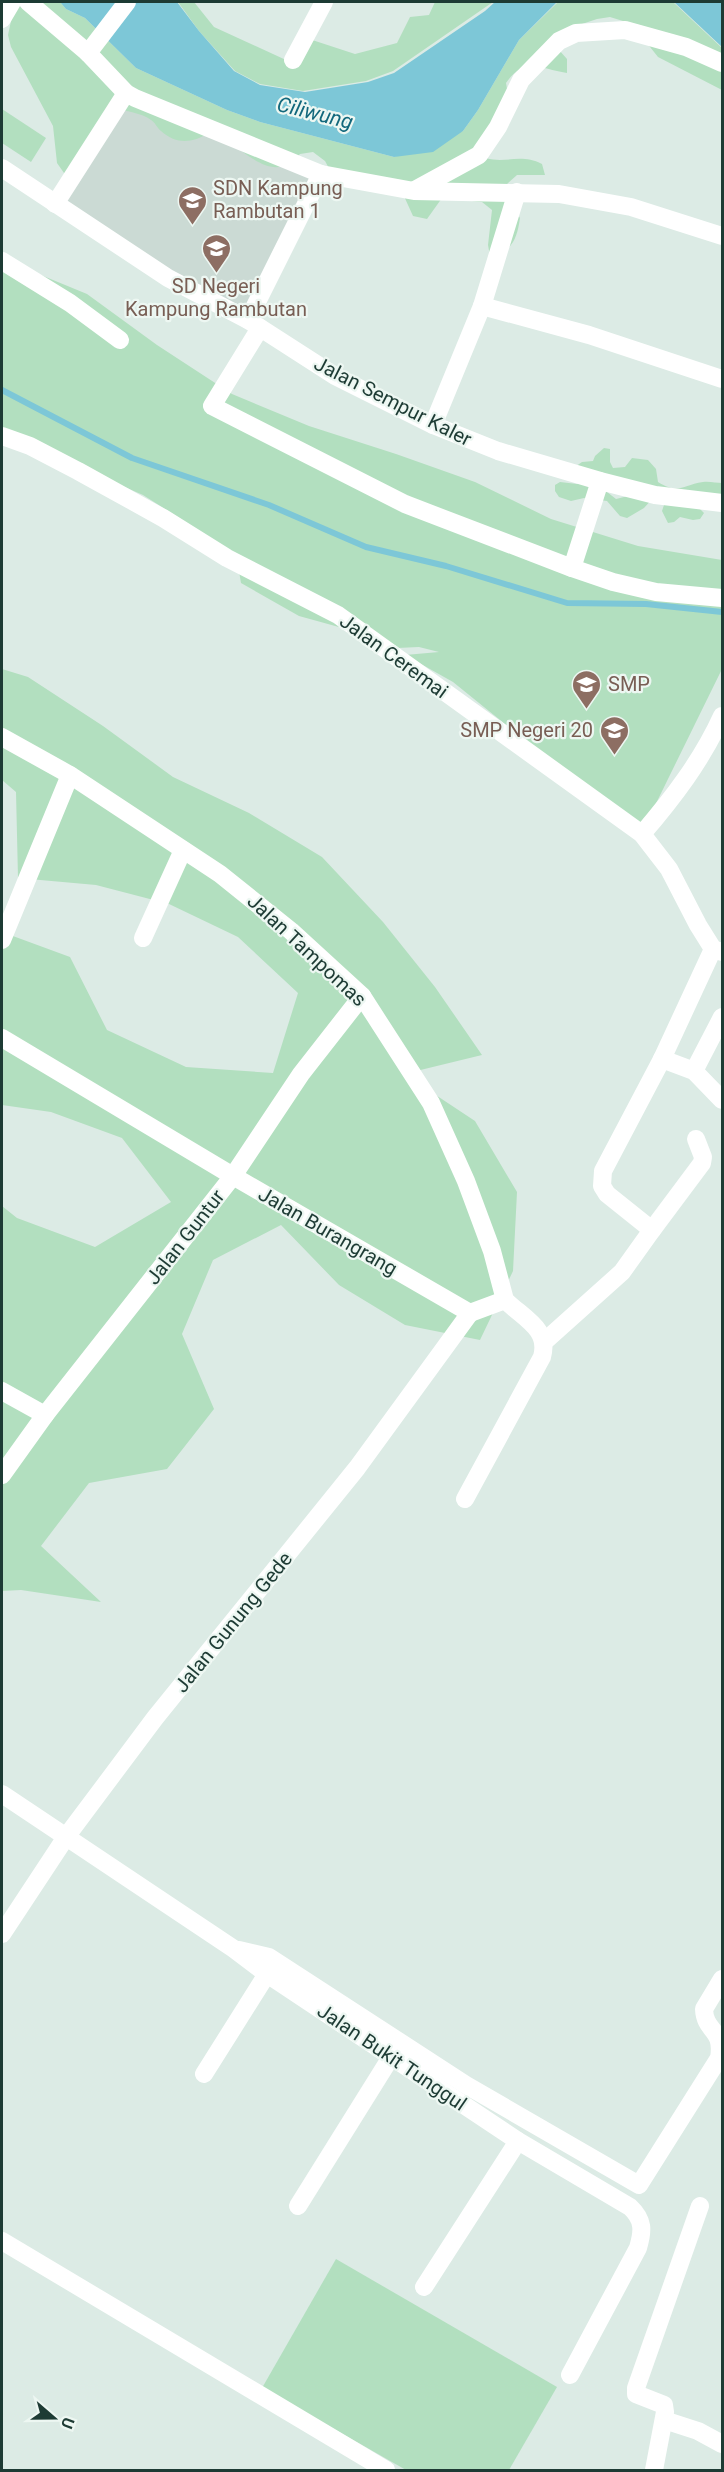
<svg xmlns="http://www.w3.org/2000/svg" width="724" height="2472" font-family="Roboto,sans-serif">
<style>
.built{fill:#cbdad4}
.green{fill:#b2dfbf}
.water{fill:#7dc7d7}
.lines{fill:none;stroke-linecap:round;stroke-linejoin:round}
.stream{stroke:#7dc7d7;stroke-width:6}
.street{stroke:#fff;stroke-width:18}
.secondary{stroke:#fff;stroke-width:18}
.labels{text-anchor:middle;stroke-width:4.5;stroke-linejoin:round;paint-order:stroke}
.education-label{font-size:20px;fill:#785e54;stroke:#edf7f2;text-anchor:start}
.street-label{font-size:20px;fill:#1d3b34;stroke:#edf7f2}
.water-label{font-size:21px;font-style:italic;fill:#12687c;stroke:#edf7f2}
</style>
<rect width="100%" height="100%" fill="#dcebe5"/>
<path class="built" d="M126 93 321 174 248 320 55 204Z"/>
<g class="green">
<path d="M9 2H60L66 9 85 18 136 68 227 110 260 122 394 157 463 131 478 110 519 40 558 2H673L722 48V90L658 57 635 28 623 21 610 17 597 19 570 28 559 50 567 59V73C540 69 525 56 506 83L508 95 486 158C506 164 520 153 542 164L545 175H517L507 184V197L520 218C517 239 512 252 490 256L488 245 492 210 482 202 442 198 427 219 413 216 403 194 331 172 325 161 313 152 300 154C281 176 263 167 243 152 232 145 220 139 209 133 192 143 177 145 161 131 157 128 155 122 151 120 142 113 125 111 114 108L77 174 64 173 57 163 53 126 11 47 8 35 14 7Z"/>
<path d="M178 2H194L214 27 286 60 300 36 355 54 397 43 410 17 429 15 435 2H493L393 71 366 81 303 91 260 84 235 71 199 31Z"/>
<path d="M2 109 46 138 31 162 2 143Z"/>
<path d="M2 259 87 294 157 345 232 394 309 426 396 454 475 482 551 519 638 546 722 560V669L641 834 453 682 405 655 439 652 419 647 397 648 346 629 299 616 241 583 236 554 143 495 2 434Z"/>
<path d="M604 448 610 449V462L613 468 625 467 632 458 648 460 656 469 658 482C679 495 682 485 703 482 709 481 717 483 722 483V498L700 509 704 513 700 519 693 520 680 517 674 522 668 523 662 511 664 505 653 498 644 508 627 518 620 516 607 501 584 498 571 501 559 497 555 491V485L560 482 577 484 582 482 607 492 616 499 628 496 572 469 582 462 593 461 595 456Z"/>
<path d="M2 669 28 677 103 726 173 777 249 813 322 857 383 922 435 987 482 1055 404 1074 475 1121 517 1192 513 1271 480 1340 405 1325 339 1285 281 1225 213 1260 182 1334 214 1409 167 1469 89 1483 41 1546 101 1602 21 1590 2 1591V1206L17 1218 95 1247 171 1202 122 1138 51 1112 2 1105V932L70 957 107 1030 186 1067 273 1073 298 993 238 937 169 904 96 885 18 878 16 792 2 780Z"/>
<path d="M336 2259 557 2387 509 2470H406L262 2388Z"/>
</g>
<g class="water">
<path d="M60 2H177L199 31 234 71 260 85 305 92 368 82 394 73 485 11 495 2H557L519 40 478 110 463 131 433 152 394 157 260 122 227 110 136 68 85 18 66 9Z"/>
<path d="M674 2H722V47Z"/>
</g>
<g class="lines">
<path class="stream" d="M2 390 132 458 269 505 366 547 446 566 567 603 646 604 722 612"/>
<g class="street">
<path d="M28 2 88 53 126 93 135 98 321 174 414 191 559 194 631 207 722 236"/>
<path d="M2 19 12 2"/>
<path d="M88 53 127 2"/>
<path d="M293 60 324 2"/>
<path d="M2 168 168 278 248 320 335 376 433 425 498 451 600 481 655 495 722 503"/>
<path d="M415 190 479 155 498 127 521 80 559 41 576 33 625 30 686 47 722 63"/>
<path d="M517 192 482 306 589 335 722 379"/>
<path d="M55 204 126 93"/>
<path d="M2 261 70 303 120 340"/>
<path d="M248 320 321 174"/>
<path d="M260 328 212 406 405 504 572 568 600 481"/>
<path d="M433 425 482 306"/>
<path d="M572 568 613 582 656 592 722 598"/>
<path d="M2 737 70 775 220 874 291 931 362 996 431 1103 466 1181 492 1251 505 1300"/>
<path d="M642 834C673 798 702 760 722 716"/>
<path d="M143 938 183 850"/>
<path d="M2 940 70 775"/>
<path d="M2 1038 233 1176 470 1313"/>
<path d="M662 1059 694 1071 722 1100"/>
<path d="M694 1071 722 1017"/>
<path d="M652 1230 702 1163 703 1157 696 1139"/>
<path d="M545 1341 622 1272 652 1230 607 1194 602 1186 603 1171 662 1059 713 949"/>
<path d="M2 1391 45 1415"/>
<path d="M2 1475 45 1415 233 1176 301 1074 362 996"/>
<path d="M465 1499 542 1357C550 1329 523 1318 505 1300L470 1313"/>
<path d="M2 1794 234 1949 267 1974 518 2141 630 2207C644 2220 643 2231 638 2248L570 2375"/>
<path d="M2 1934 66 1837 155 1718 357 1468 470 1313"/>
<path d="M239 1950 269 1957 466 2085 639 2185 719 2058C724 2028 705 2033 704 2009L722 1979"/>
<path d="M204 2074 267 1974"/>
<path d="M298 2206 391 2057"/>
<path d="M2 2241 386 2470"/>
<path d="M424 2287 518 2141"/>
<path d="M664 2420 698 2431 722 2444"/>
<path d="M654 2470 665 2412 664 2405 636 2394V2388L700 2206"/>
</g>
<path class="secondary" d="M2 436 30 446 78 471 163 518 227 558 338 615 642 834 669 869 698 925 713 949 722 952"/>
</g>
<defs>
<symbol id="school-pin" viewBox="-11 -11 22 30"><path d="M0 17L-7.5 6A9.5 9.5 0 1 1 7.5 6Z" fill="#8d6e63" stroke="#edf7f2"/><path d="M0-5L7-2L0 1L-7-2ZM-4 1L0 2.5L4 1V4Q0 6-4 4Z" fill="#fff"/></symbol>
</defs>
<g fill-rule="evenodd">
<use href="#school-pin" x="176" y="184" width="33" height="45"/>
<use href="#school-pin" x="200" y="232" width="33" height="45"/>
<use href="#school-pin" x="570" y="668" width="33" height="45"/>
<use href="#school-pin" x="598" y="714" width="33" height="45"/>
</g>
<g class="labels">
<g class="education-label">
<text x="213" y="195">SDN Kampung<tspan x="213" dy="23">Rambutan 1</tspan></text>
<text x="216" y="293" text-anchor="middle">SD Negeri<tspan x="216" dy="23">Kampung Rambutan</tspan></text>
<text x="608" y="691">SMP</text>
<text x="593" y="737" text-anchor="end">SMP Negeri 20</text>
</g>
<g class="street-label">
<text transform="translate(393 401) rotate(27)" y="7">Jalan Sempur Kaler</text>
<text transform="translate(394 656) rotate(36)" y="7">Jalan Ceremai</text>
<text transform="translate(307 950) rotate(43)" y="7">Jalan Tampomas</text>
<text transform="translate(328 1231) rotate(30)" y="7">Jalan Burangrang</text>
<text transform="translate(185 1237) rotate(-52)" y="7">Jalan Guntur</text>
<text transform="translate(233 1622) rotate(-51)" y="7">Jalan Gunung Gede</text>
<text transform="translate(392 2057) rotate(34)" y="7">Jalan Bukit Tunggul</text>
</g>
<g class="water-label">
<text transform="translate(315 113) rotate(14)" y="7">Ciliwung</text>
</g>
</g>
<rect width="724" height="2472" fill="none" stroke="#1d3b34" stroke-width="6"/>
<g transform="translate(54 2418) rotate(110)" stroke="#edf7f2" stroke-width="4.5" paint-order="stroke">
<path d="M0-4.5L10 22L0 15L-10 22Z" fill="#1d3b34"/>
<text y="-9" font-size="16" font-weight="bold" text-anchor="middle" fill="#1d3b34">U</text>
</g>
</svg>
